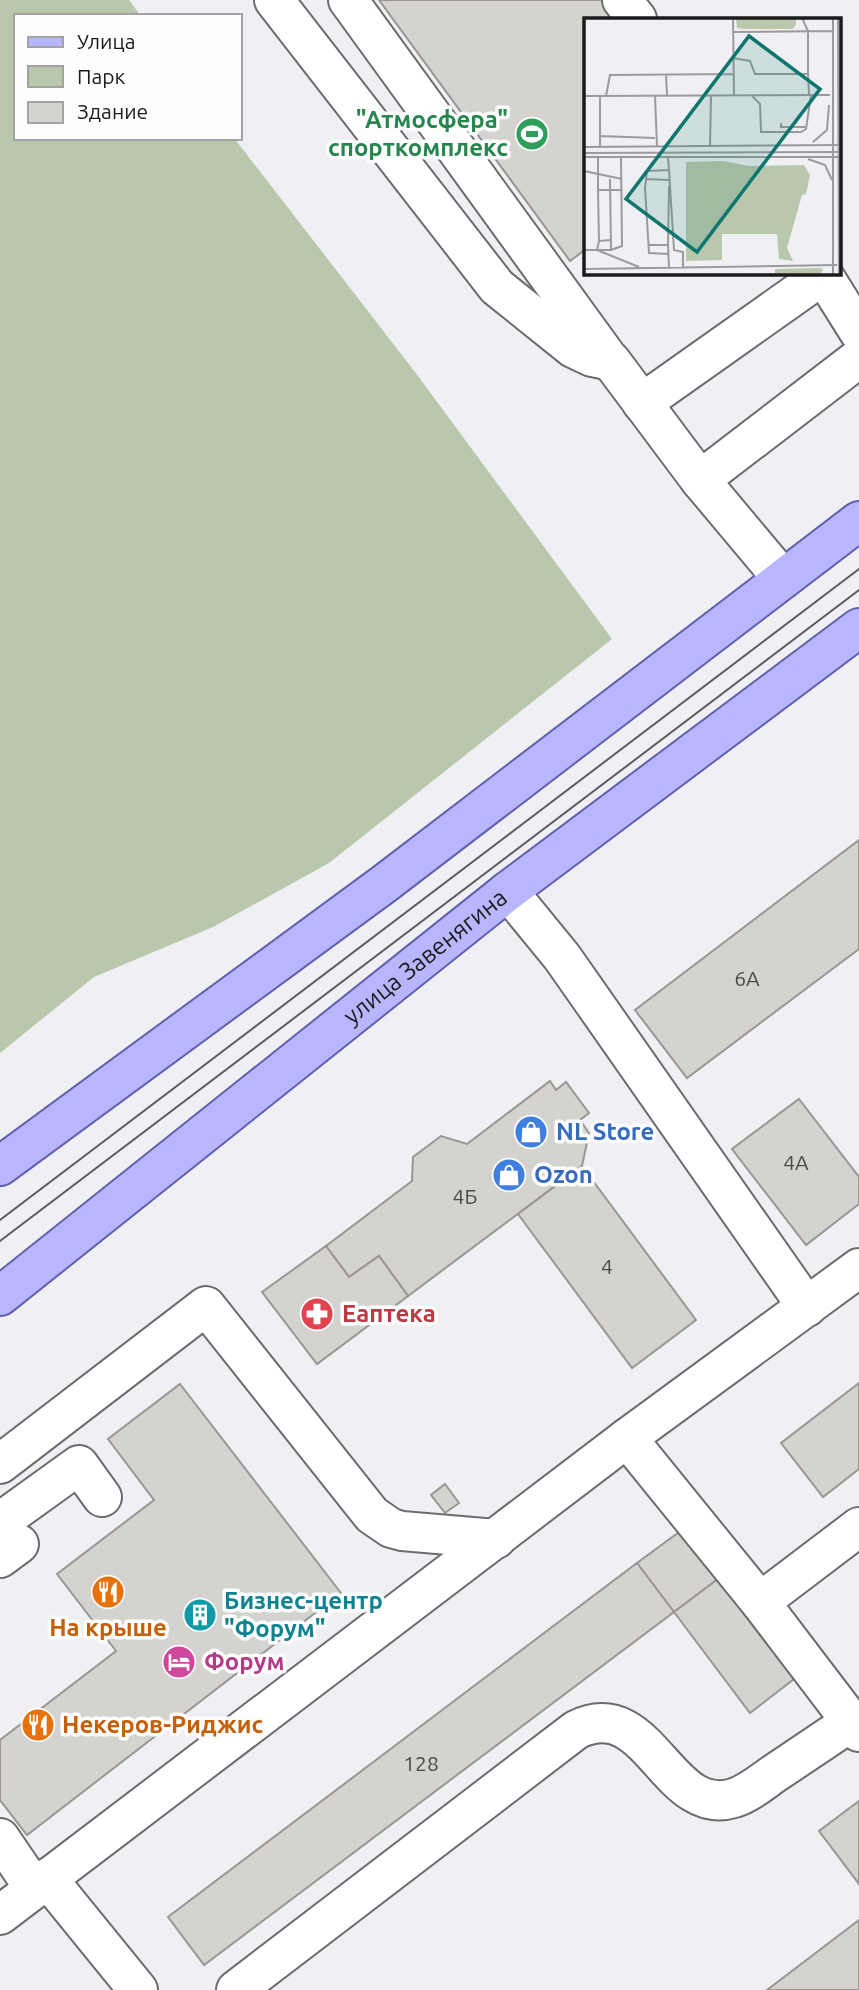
<svg xmlns="http://www.w3.org/2000/svg" width="859" height="1990" font-family="Ubuntu,sans-serif">
<style>
.green{fill:#b9c8ac}
.building{fill:#d5d3cf;stroke:#999693;stroke-width:2}
.lines{fill:none;stroke-linecap:round;stroke-linejoin:round}
.minor-casing{stroke:#6c6c6f;stroke-width:42}
.major-casing{stroke:#6260ad;stroke-width:42}
.minor{stroke:#fff;stroke-width:38}
.major{stroke:#b8b6fd;stroke-width:38}
.tram{stroke:#5d5d5f;stroke-width:2}
.labels{text-anchor:middle;stroke-width:7;stroke-linejoin:round;paint-order:stroke}
.number-label{font-size:21px;fill:#4a4949}
.leisure-label{font-size:24px;font-weight:bold;fill:#27864d;stroke:#fdfdff;text-anchor:end}
.street-label{font-size:24px;fill:#1b1b1c;stroke:#fdfdff}
.shop-label{font-size:24px;font-weight:bold;fill:#366cbe;stroke:#fdfdff;text-anchor:start}
.health-label{font-size:24px;font-weight:bold;fill:#be3a42;stroke:#fdfdff;text-anchor:start}
.culture-label{font-size:24px;font-weight:bold;fill:#0d838f;stroke:#fdfdff;text-anchor:start}
.food-label{font-size:24px;font-weight:bold;fill:#c56008;stroke:#fdfdff}
.hotel-label{font-size:24px;font-weight:bold;fill:#b23c85;stroke:#fdfdff;text-anchor:start}
.inset-road{fill:none;stroke:#9b9a9d;stroke-width:2}
.view{fill:#0f766e;fill-opacity:0.15;stroke:#0f766e;stroke-width:3.5}
.inset-edge{fill:none;stroke:#1b1b1c;stroke-width:3.5}
</style>
<rect width="100%" height="100%" fill="#f0eff3"/>
<path class="green" d="M0 0H129L141 16H16V138H234L415 372 612 639 329 863 213 927 94 977 0 1053Z"/>
<g class="building">
<path d="M379 0H609L623 19H586V249L570 261Z"/>
<path d="M859 840V949L687 1078 635 1010Z"/>
<path d="M550 1081 556 1090 566 1082 589 1113 580 1120 589 1133 582 1166 408 1296 379 1256 349 1277 326 1246 412 1181 413 1157 441 1136 467 1144Z"/>
<path d="M799 1099 859 1177V1204L806 1245 732 1149Z"/>
<path d="M582 1166 696 1320 632 1368 518 1214Z"/>
<path d="M326 1246 349 1277 379 1256 408 1296 317 1364 262 1292Z"/>
<path d="M859 1383V1469L823 1497 781 1443Z"/>
<path d="M180 1384 341 1593 27 1835 0 1800V1740L116 1651 57 1574 154 1500 108 1439Z"/>
<path d="M445 1484 459 1503 445 1513 431 1495Z"/>
<path d="M682 1530 718 1579 674 1612 637 1563Z"/>
<path d="M637 1563 674 1612 204 1965 168 1917Z"/>
<path d="M718 1579 794 1679 750 1713 674 1612Z"/>
<path d="M859 1801V1884L819 1831Z"/>
<path d="M859 1920V1990H767Z"/>
</g>
<g class="lines">
<defs>
<g id="minor">
<path d="M274 0 497 287 573 348 592 357 611 361 700 480"/>
<path d="M348 0 610 361"/>
<path d="M622 0 637 19"/>
<path d="M822 273 859 332"/>
<path d="M642 403 823 275"/>
<path d="M783 579 700 480 859 358"/>
<path d="M508 891 562 957 807 1307"/>
<path d="M627 1438 760 1602 859 1732"/>
<path d="M0 1464 206 1306 372 1515 391 1528 402 1531 496 1539"/>
<path d="M0 1522 79 1465 102 1497"/>
<path d="M0 1558 19 1544"/>
<path d="M760 1602 859 1527"/>
<path d="M0 1838 34 1888"/>
<path d="M47 1878 138 1990"/>
<path d="M0 1915 627 1438 859 1268"/>
<path d="M236 1990 576 1730C650 1693 666 1819 734 1798 749 1793 762 1782 775 1773 800 1756 826 1739 851 1722"/>
</g>
<g id="major">
<path d="M0 1166 384 884 859 521"/>
<path id="s1" d="M0 1296 508 891 859 628"/>
</g>
</defs>
<use href="#minor" class="minor-casing"/>
<use href="#major" class="major-casing"/>
<use href="#minor" class="minor"/>
<use href="#major" class="major"/>
<g class="tram">
<path d="M0 1220 859 569"/>
<path d="M0 1241 859 590"/>
</g>
</g>
<defs>
<symbol id="stadium-disc" viewBox="-11 -11 22 22"><circle r="9.5" fill="#2e9e5b" stroke="#fdfdff"/><path d="M0-5a6.5 5 0 1 0 0 10a6.5 5 0 1 0 0-10ZM-3.5-1.8h7v3.6h-7Z" fill="#fff"/></symbol>
<symbol id="shop-disc" viewBox="-11 -11 22 22"><circle r="9.5" fill="#3f7fe0" stroke="#fdfdff"/><path d="M-5-2.5h2.3a2.7 3.5 0 0 1 5.4 0H5L5.5 6h-11ZM-1.5-2.5h3a1.5 2.3 0 0 0-3 0Z" fill="#fff"/></symbol>
<symbol id="pharmacy-disc" viewBox="-11 -11 22 22"><circle r="9.5" fill="#e0444e" stroke="#fdfdff"/><path d="M-2-6h4v4h4v4h-4v4h-4v-4h-4v-4h4Z" fill="#fff"/></symbol>
<symbol id="restaurant-disc" viewBox="-11 -11 22 22"><circle r="9.5" fill="#e8710a" stroke="#fdfdff"/><path d="M-5-6h1v4h1v-4h1v4h1v-4h1v5L-1.5 .5V6h-2V.5L-5-1ZM5-6V6H3V1.5H1.5Q1.5-4 5-6Z" fill="#fff"/></symbol>
<symbol id="building-disc" viewBox="-11 -11 22 22"><circle r="9.5" fill="#0f9aa8" stroke="#fdfdff"/><path d="M-4-6H4V6H1V3H-1V6H-4ZM-2.5-4.3h1.7v1.8h-1.7ZM.8-4.3h1.7v1.8H.8ZM-2.5-1h1.7V.8h-1.7ZM.8-1h1.7V.8H.8Z" fill="#fff"/></symbol>
<symbol id="hotel-disc" viewBox="-11 -11 22 22"><circle r="9.5" fill="#d1479c" stroke="#fdfdff"/><path d="M-6-4.5h1.5V1H6V5H4.5V3h-9V5H-6ZM-4 0a1.8 1.8 0 1 1 3.6 0ZM.5 0V-2.5h3Q6-2.5 6 0Z" fill="#fff"/></symbol>
</defs>
<g fill-rule="evenodd">
<use href="#stadium-disc" x="513" y="115" width="38" height="38"/>
<use href="#shop-disc" x="512" y="1113" width="38" height="38"/>
<use href="#shop-disc" x="490" y="1156" width="38" height="38"/>
<use href="#pharmacy-disc" x="298" y="1295" width="38" height="38"/>
<use href="#restaurant-disc" x="89" y="1573" width="38" height="38"/>
<use href="#building-disc" x="181" y="1596" width="38" height="38"/>
<use href="#hotel-disc" x="160" y="1643" width="38" height="38"/>
<use href="#restaurant-disc" x="19" y="1706" width="38" height="38"/>
</g>
<g class="labels">
<g class="number-label">
<text x="747" y="986">6А</text>
<text x="796" y="1170">4А</text>
<text x="465" y="1204">4Б</text>
<text x="607" y="1274">4</text>
<text x="421" y="1771">128</text>
</g>
<g class="leisure-label">
<text x="508" y="128">"Атмосфера"<tspan x="508" dy="28">спорткомплекс</tspan></text>
</g>
<g class="street-label">
<text dy="8" stroke="none"><textPath href="#s1" startOffset="544">улица Завенягина</textPath></text>
</g>
<g class="shop-label">
<text x="556" y="1140">NL Store</text>
<text x="534" y="1183">Ozon</text>
</g>
<g class="health-label">
<text x="342" y="1322">Еаптека</text>
</g>
<g class="culture-label">
<text x="224" y="1609">Бизнес-центр<tspan x="224" dy="28">"Форум"</tspan></text>
</g>
<g class="food-label">
<text x="108" y="1636">На крыше</text>
<text x="62" y="1733" text-anchor="start">Некеров-Риджис</text>
</g>
<g class="hotel-label">
<text x="204" y="1670">Форум</text>
</g>
</g>
<g transform="translate(584 18)">
<rect width="257" height="257" fill="#f0eff3"/>
<path d="M152 0H212V6L209 11H161L153 10ZM139 143 165 148 220 147 226 157 222 176 218 177 203 230 209 243 195 241 193 216H138V242L102 243V144ZM191 251 235 250 239 251 236 257H191Z" fill="#b9c8ac"/>
<path class="inset-road" d="M149 0 150 77M218 0 224 13V56M249 0V257M254 0 255 257M149 14 249 13M149 40 166 43 171 56H224L225 77M82 56 83 77M0 78 246 77M22 78 26 57 149 56M71 78 73 129M168 78 176 86 177 114H217L222 111 227 77M197 105V109H223M16 118 71 120M229 124 243 112 245 87M0 129 258 127M16 129V78M126 129 127 77M0 135 258 134M0 139H258M14 139V172M224 141 241 147 248 162M85 152 90 232 99 234V250M0 153 38 161M26 161 27 232H13L55 249M62 161 85 162M27 222 15 223 14 172H38M65 227H84L85 250M84 227 85 168M0 232H13L15 223M27 232 38 228 37 139M84 236 65 235 61 170 63 153 85 152 84 139M0 251 253 247"/>
<path class="view" d="M165 18 236 71 113 234 42 181Z"/>
<rect width="257" height="257" class="inset-edge"/>
</g>
<rect x="14" y="14" width="228" height="126" fill="#fdfdff" stroke="#a3a3a4" stroke-width="2"/>
<rect x="28" y="37" width="35" height="10" fill="#b8b6fd" stroke="#a3a3a4" stroke-width="2"/>
<text x="77" y="49" font-size="21" fill="#1b1b1c">Улица</text>
<rect x="28" y="66" width="35" height="21" fill="#b9c8ac" stroke="#a3a3a4" stroke-width="2"/>
<text x="77" y="84" font-size="21" fill="#1b1b1c">Парк</text>
<rect x="28" y="102" width="35" height="21" fill="#d5d3cf" stroke="#a3a3a4" stroke-width="2"/>
<text x="77" y="119" font-size="21" fill="#1b1b1c">Здание</text>
</svg>
